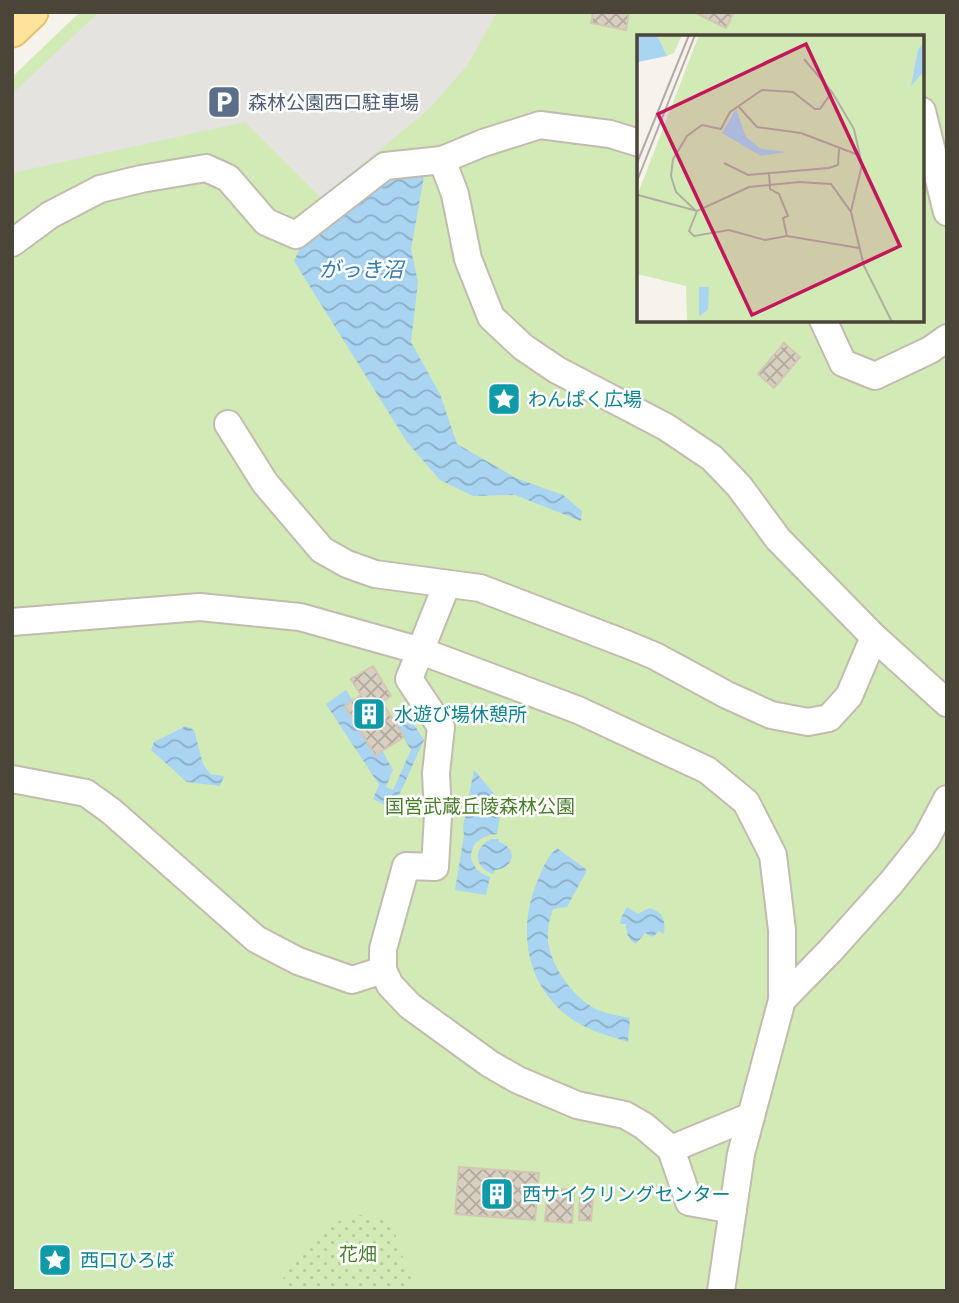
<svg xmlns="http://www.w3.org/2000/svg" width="959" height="1303" font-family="Arial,'Noto Sans JP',sans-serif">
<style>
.park{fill:#d2eab5;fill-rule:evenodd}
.garden{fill:url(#garden-dots)}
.parking{fill:#e5e3e0}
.water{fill:url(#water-waves)}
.building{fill:url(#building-cross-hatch);stroke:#d3c7b4;stroke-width:2}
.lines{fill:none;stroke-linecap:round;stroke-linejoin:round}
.minor-casing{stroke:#c2bbae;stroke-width:30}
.major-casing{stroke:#e6c16a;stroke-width:37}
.minor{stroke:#fff;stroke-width:26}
.major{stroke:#ffe39c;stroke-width:33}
.labels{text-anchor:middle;stroke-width:5;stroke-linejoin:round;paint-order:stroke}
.service-label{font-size:19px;fill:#4e5e75;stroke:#fff;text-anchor:start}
.culture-label{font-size:19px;fill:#0d838f;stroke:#fff;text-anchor:start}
.park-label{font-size:19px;fill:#4a7f2a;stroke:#fff}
.water-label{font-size:21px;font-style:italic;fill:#2e7ab2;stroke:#fff}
.inset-road{fill:none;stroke:#b2ada4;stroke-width:2}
.view{fill:#c2185b;fill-opacity:0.15;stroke:#c2185b;stroke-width:3.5}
.inset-edge{fill:none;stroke:#4b4439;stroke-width:3.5}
</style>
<defs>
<pattern id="garden-dots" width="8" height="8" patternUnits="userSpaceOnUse" patternTransform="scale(1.75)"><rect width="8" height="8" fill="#d2eab5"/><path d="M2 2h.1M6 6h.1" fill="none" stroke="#b6ca9c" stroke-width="1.8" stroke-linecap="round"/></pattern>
<pattern id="water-waves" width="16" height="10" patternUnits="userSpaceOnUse" patternTransform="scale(1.75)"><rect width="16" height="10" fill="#a9d4f2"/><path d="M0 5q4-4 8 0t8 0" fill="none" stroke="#8caec5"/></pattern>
<pattern id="building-cross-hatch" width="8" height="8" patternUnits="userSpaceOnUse" patternTransform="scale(1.75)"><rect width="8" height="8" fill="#d8cfc1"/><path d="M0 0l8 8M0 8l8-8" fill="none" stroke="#b1aa9e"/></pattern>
</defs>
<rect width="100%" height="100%" fill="#f6f3ec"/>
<path class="park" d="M80 12H947V1291H12V77ZM639 37H922V320H639Z"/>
<path class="garden" d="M359 1215 374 1216 391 1220 401 1253 416 1291H275C291 1266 308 1240 333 1224 340 1220 351 1218 359 1215Z"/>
<path class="parking" d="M99 12H497L467 66 428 110 321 198 245 122 12 173V94Z"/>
<g class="water">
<path d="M425 171 411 249 418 282 411 342 440 394 457 444 516 478 563 495 582 511 581 521 515 495 473 496 440 480 407 442 294 261 300 248 386 179Z"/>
<path d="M346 690 353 701 345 706 375 754 382 750 393 770 386 787 393 790 411 750 394 722 407 714 424 740 393 809 373 799 379 785 326 704Z"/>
<path d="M186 726 194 730 203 764 210 774 224 776 220 786 187 782 151 750 154 742Z"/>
<path d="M474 770 502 803 497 834C467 836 461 867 490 877L486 895 455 890 464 835 463 826Z"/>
<path d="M491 839H499V842C518 848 515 868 495 870L493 874C474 867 472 849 491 839Z"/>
<path d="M557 848 587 870 567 907 553 909C551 916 548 923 548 930 545 960 572 998 598 1010 608 1014 620 1016 630 1018L628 1042C609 1036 590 1031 573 1020 524 986 516 926 540 875 544 865 549 855 557 848Z"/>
<path d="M627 907 638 914 649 908C663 911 666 921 664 934L659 931 653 937 645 933 636 944C628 940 626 932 626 924H620L622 916Z"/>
</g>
<g class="building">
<path d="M593 12H629L626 30 591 23Z"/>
<path d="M694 12H734L726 28Z"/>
<path d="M784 343 800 357 774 388 758 374Z"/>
<path d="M373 666 391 696 382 702 404 737 375 755 345 706 361 695 351 679Z"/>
<path d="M459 1167 539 1173 535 1220 455 1214Z"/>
<path d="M548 1188 574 1190 572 1223 545 1221Z"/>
<path d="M580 1197 593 1198 591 1221 579 1220Z"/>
</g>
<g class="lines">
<defs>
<g id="minor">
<path d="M922 111 947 212"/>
<path d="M442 160 455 194 468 259 491 317 523 347 557 370 666 427 712 458 739 486 778 539 874 637 947 703"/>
<path d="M12 243 50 215 100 189 141 179 206 168 228 178 266 222 296 235 385 166 442 160 483 143 540 125 610 134 639 143"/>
<path d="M823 320 843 363 875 376 930 350 947 338"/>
<path d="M228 424 265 483 322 550 347 564 375 574 480 588 626 644 655 656 727 695 771 715 808 722 829 718 849 696 874 637"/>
<path d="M447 584 409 679 441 727 436 773 438 815 435 867 406 866 383 949V970L390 985 410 1006 490 1064 518 1080 577 1105 625 1115 644 1126 671 1149 689 1202 733 1210"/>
<path d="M12 622 200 607 300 617 421 651 578 710 707 770 746 802 773 855 782 930V1000L741 1154 721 1291"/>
<path d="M12 779 86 793 111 811 256 939 298 961 352 980 383 970"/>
<path d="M782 1000 830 951 891 883 926 839 947 799"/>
<path d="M671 1149 751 1116"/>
</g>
<path id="major" d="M12 30 31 12"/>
</defs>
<use href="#minor" class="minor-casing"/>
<use href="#major" class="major-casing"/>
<use href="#minor" class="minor"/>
<use href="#major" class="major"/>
</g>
<defs>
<symbol id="parking-square" viewBox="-11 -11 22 22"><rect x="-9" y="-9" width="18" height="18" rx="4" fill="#5c6f8a" stroke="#fff"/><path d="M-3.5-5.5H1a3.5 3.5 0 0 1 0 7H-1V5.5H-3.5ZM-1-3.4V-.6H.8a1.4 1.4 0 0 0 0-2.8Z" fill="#fff"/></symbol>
<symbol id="sight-square" viewBox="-11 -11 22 22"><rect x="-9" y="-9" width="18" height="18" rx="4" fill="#0f9aa8" stroke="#fff"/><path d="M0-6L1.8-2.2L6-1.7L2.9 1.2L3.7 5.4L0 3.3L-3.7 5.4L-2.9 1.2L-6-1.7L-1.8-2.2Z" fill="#fff"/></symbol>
<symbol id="building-square" viewBox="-11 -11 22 22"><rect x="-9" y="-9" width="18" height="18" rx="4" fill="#0f9aa8" stroke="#fff"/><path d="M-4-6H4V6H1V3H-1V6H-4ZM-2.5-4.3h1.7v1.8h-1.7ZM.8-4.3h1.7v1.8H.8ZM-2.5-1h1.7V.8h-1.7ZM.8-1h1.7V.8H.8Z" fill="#fff"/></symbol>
</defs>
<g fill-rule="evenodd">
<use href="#parking-square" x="205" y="83" width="38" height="38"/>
<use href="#sight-square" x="485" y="380" width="38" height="38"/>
<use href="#building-square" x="350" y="695" width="38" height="38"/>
<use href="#building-square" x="478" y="1175" width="38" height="38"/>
<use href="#sight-square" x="36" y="1241" width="38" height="38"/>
</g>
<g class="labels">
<g class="service-label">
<text x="248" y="109">森林公園西口駐車場</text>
</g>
<g class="culture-label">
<text x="528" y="406">わんぱく広場</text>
<text x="394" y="721">水遊び場休憩所</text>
<text x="522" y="1201">西サイクリングセンター</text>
<text x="80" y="1267">西口ひろば</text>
</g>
<g class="park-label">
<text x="480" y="813">国営武蔵丘陵森林公園</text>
<text x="358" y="1261">花畑</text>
</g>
<g class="water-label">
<text x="361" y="277">がっき沼</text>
</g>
</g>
<g transform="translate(637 35)">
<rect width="287" height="287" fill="#f6f3ec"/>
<path d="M20 0H45L37 18 30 21Z" fill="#d2eab5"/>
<path d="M62 0H287V287H50L49 251 0 239V161Z" fill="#d2eab5"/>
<path d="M169 239 192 261 193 280 188 287H154L158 250Z" fill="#d2eab5"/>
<path d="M0 0H20L30 21 1 27ZM287 7V36L274 51 281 15ZM99 74 109 102 124 114 149 117 124 121 85 98ZM62 252H72L71 275 62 281Z" fill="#a9d4f2"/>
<path class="inset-road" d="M167 24 195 57 217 94 225 130 214 176M101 71 120 92 164 98 224 121M0 128 52 0M87 128 111 140 192 133 201 130 202 114M132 137 133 154 142 159 151 181 146 183 150 201M0 146 58 0M1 160 60 176 112 152 162 147 194 149 214 177 227 231 255 287M59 176 39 157 34 141 36 124 50 101 65 90 84 94 93 77 125 55 156 57 178 74H183L195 57M60 176 52 196 57 201 92 195 128 205 150 201 222 213"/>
<path class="view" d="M169 9 263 211 115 280 21 79Z"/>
<rect width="287" height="287" class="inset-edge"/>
</g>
<rect width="959" height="1303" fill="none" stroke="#4b4439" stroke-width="28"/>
</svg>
